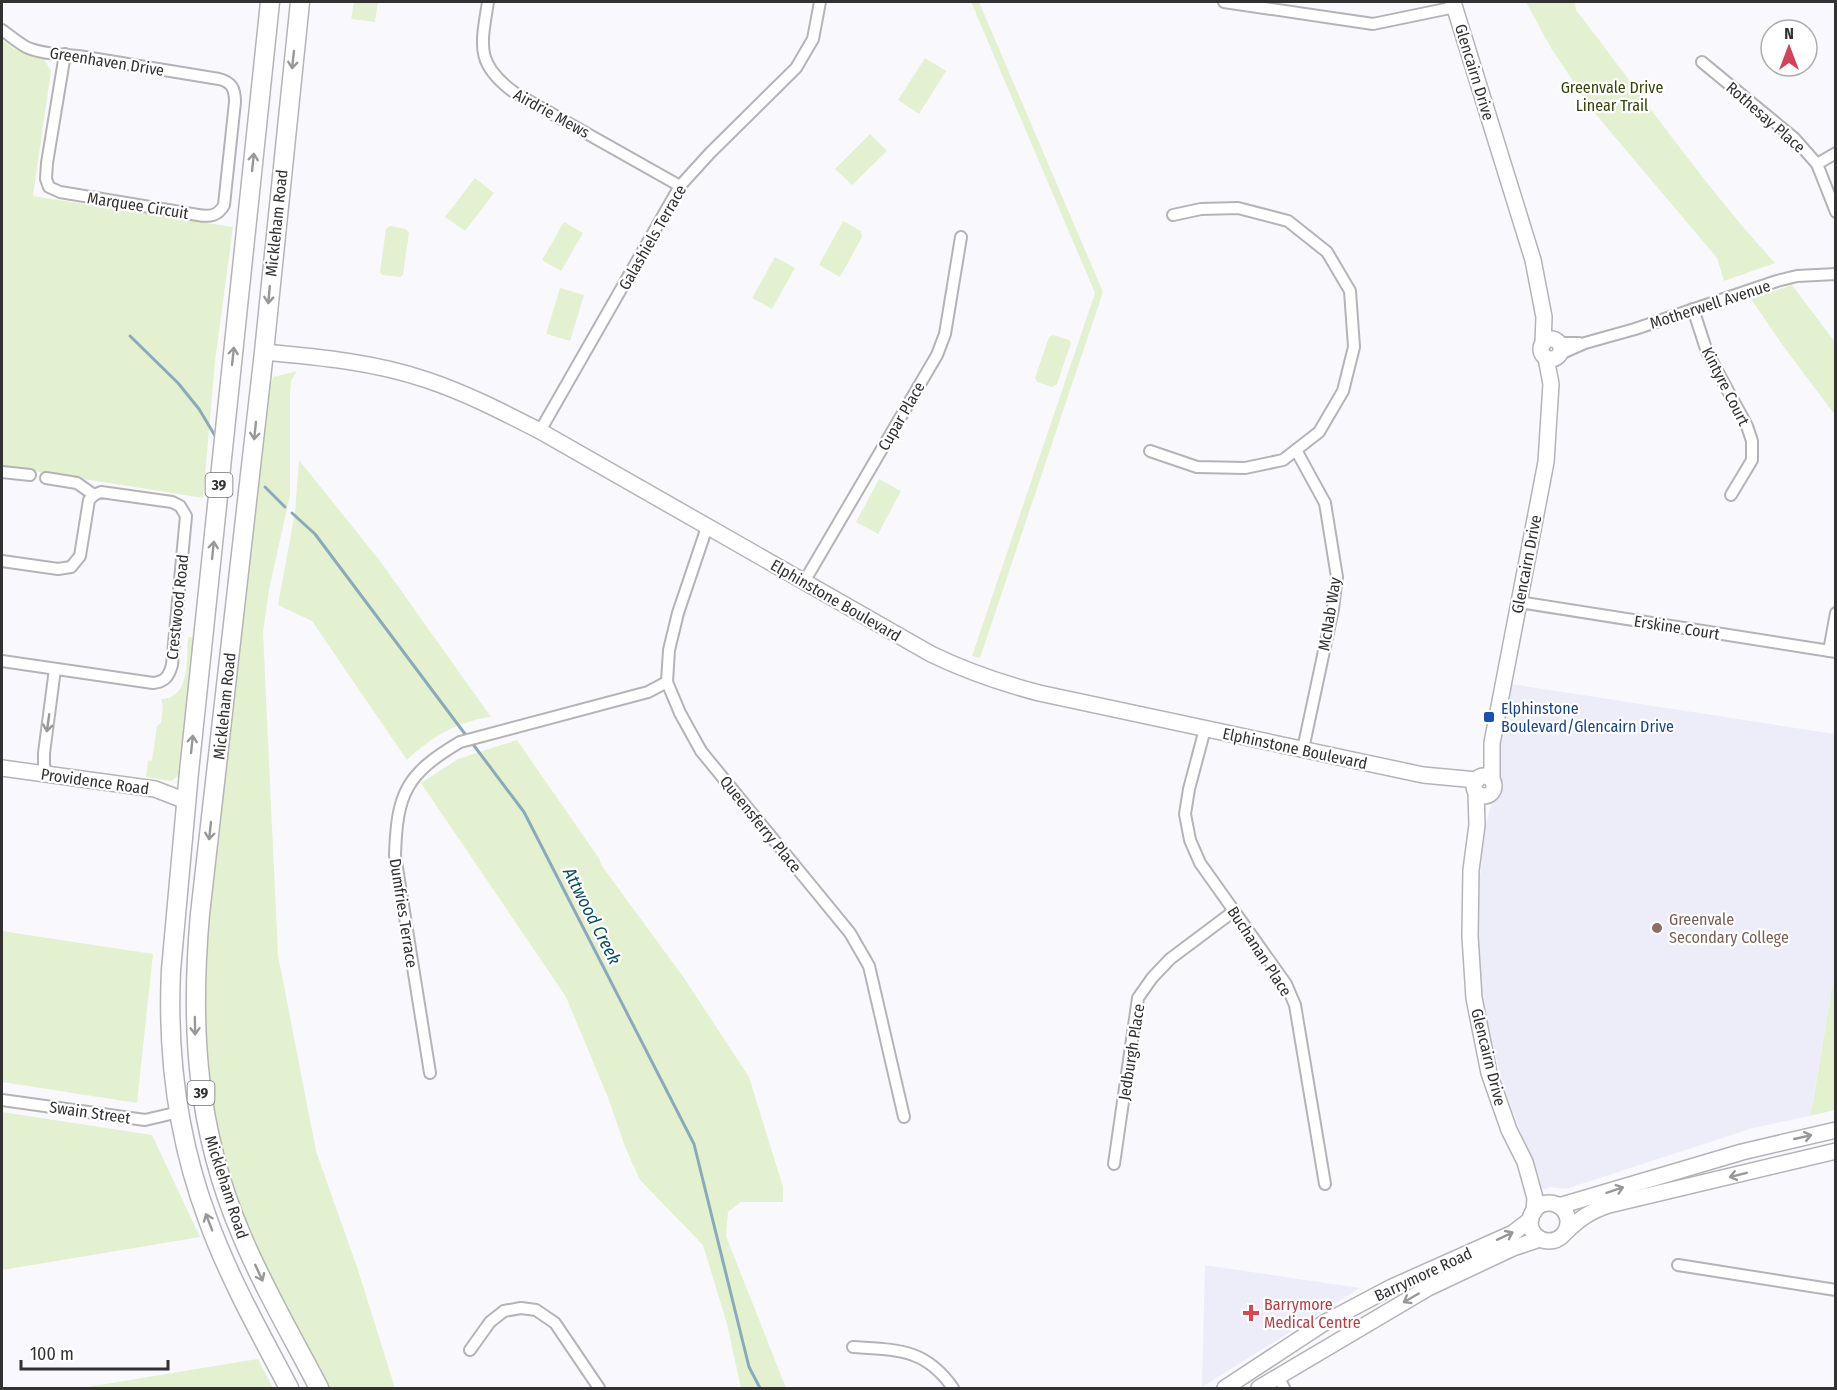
<svg xmlns="http://www.w3.org/2000/svg" width="1837" height="1390" font-family="'Fira Sans Condensed',sans-serif">
<style>
.built{fill:#ecedf8}
.green{fill:#e4f1d0}
.lines{fill:none;stroke-linecap:round;stroke-linejoin:round}
.stream{stroke:#89abb9;stroke-width:3}
.street-casing{stroke:#b4b4b8;stroke-width:14}
.secondary-casing{stroke:#b4b4b8;stroke-width:18}
.primary-casing{stroke:#b4b4b8;stroke-width:21}
.street{stroke:#fff;stroke-width:10}
.secondary{stroke:#fff;stroke-width:15}
.primary{stroke:#fff;stroke-width:18}
.oneway{stroke:#989899}
.transit-dot{fill:#1a4fb4;stroke:#fff;stroke-width:2}
.education-dot{fill:#8d6e63;stroke:#fff;stroke-width:2}
.health-dot{fill:#e0444e;stroke:#fff;stroke-width:2}
.labels{text-anchor:middle;stroke-width:4.5;stroke-linejoin:round;paint-order:stroke}
.shield{fill:#fff;stroke:#707070;stroke-width:1.5}
.shield-label{font-size:15px;font-weight:bold;fill:#323233}
.street-label{font-size:16px;fill:#323233;stroke:#fff}
.park-label{font-size:16px;fill:#334607;stroke:#fff}
.transit-label{font-size:16px;fill:#164399;stroke:#fff;text-anchor:start}
.education-label{font-size:16px;fill:#785e54;stroke:#fff;text-anchor:start}
.health-label{font-size:16px;fill:#be3a42;stroke:#fff;text-anchor:start}
.water-label{font-size:18px;font-style:italic;fill:#084d60;stroke:#fff}
</style>
<rect width="100%" height="100%" fill="#f9f9fd"/>
<g class="built">
<path d="M1511 684 1835 734V970L1810 1116 1753 1128 1566 1189 1550 1187 1543 1190 1506 1094 1485 1018 1478 955V900L1482 855 1485 829 1490 808 1500 789 1497 755Z"/>
<path d="M1205 1265 1360 1288 1202 1387Z"/>
</g>
<g class="green">
<path d="M354 2H378L375 22 351 19Z"/>
<path d="M971 2H979L1103 292 980 658 972 656 1095 293Z"/>
<path d="M1526 2H1575L1576 10C1642 95 1702 183 1775 263L1724 281 1717 258 1593 111 1551 48Z"/>
<path d="M2 40 14 49 44 59 51 71 33 196 233 227 215 362 203 498 2 466Z"/>
<path d="M925 58 946 71 919 114 898 100Z"/>
<path d="M870 134 887 151 852 185 835 169Z"/>
<path d="M475 178 494 193 465 231 445 217Z"/>
<path d="M843 221 861 231 862 237 840 277 819 265Z"/>
<path d="M564 222 583 233 561 271 542 260Z"/>
<path d="M390 226 406 229 409 233 403 275 400 277 382 275 380 272 386 229Z"/>
<path d="M775 257 795 268 772 309 752 298Z"/>
<path d="M1792 285 1835 342V415L1784 347 1751 299Z"/>
<path d="M560 288 584 295 570 341 546 334Z"/>
<path d="M1053 335 1069 340 1071 343 1057 384 1052 387 1037 382 1035 378 1049 337Z"/>
<path d="M297 371 291 381 290 395V495L269 590 263 632 278 955 316 1151 358 1270 395 1388H327L253 1245 221 1159 204 1058V947L234 678 270 384 274 377Z"/>
<path d="M299 460 380 561 491 717C458 721 431 737 407 760L312 621 278 605 295 512Z"/>
<path d="M879 479 901 491 878 534 856 522Z"/>
<path d="M188 637 199 638 185 771 171 781 146 777 148 761 152 760 157 726 161 723 163 706 161 699C191 699 186 658 188 637Z"/>
<path d="M517 740 598 857 602 866 684 978 749 1077 783 1187V1202H741L728 1212 726 1236 786 1388H741L727 1324 703 1245 640 1180 625 1147 609 1100 566 997 421 783 458 759Z"/>
<path d="M2 931 153 954 137 1103 2 1082Z"/>
<path d="M1835 970V1110L1810 1116 1814 1095Z"/>
<path d="M2 1112 152 1135 200 1237 2 1270Z"/>
<path d="M258 1359 273 1388H81Z"/>
</g>
<g class="lines">
<g class="stream">
<path d="M130 336 178 383 199 409 217 439"/>
<path d="M265 487 285 507"/>
<path d="M292 513 315 534 468 738"/>
<path d="M472 743 524 812 694 1144 749 1367 760 1388"/>
</g>
<defs>
<g id="street">
<path d="M488 2C481 46 475 64 515 93L680 186"/>
<path d="M1224 2 1373 24 1455 7"/>
<path d="M2 30C9 35 17 42 26 47 43 55 66 54 85 57L219 79C232 82 235 89 235 102L224 205C218 216 210 217 198 215L60 192 49 187 46 179 47 163 65 54"/>
<path d="M1702 62 1794 138 1817 164 1836 212"/>
<path d="M1817 164 1836 153"/>
<path d="M1693 309 1707 352 1747 426 1752 441V460L1731 495"/>
<path d="M1559 343H1579"/>
<path d="M1560 354 1585 343 1635 329 1777 281 1797 276 1836 274"/>
<path d="M540 431 680 186 710 153 796 68 813 39 820 2"/>
<path d="M1296 450 1325 503 1337 577 1333 609 1303 749"/>
<path d="M1150 451 1197 467 1245 468 1283 460 1319 432 1343 391 1354 347 1350 291 1327 252 1288 221 1238 208 1201 209 1173 215"/>
<path d="M2 472 30 475"/>
<path d="M46 478 77 483 94 495"/>
<path d="M707 527 678 613 669 650 667 682 680 713 701 751 850 933 869 966 904 1117"/>
<path d="M2 561 58 569 71 567 80 556 89 500 94 495 101 492 172 502 180 506 186 516 172 665C169 676 165 682 153 683L2 661"/>
<path d="M804 582 937 355 945 334 961 237"/>
<path d="M1519 602 1836 652"/>
<path d="M1829 651 1836 613"/>
<path d="M1205 729 1189 789 1185 814 1190 840 1200 863 1286 984 1295 1005 1325 1184"/>
<path d="M49 776 44 766V753L55 669"/>
<path d="M430 1073 395 855C397 793 406 774 460 742L648 692 667 682"/>
<path d="M2 1100 145 1120 179 1112"/>
<path d="M1114 1164 1138 998 1152 978 1170 959 1234 911"/>
<path d="M1678 1265 1836 1290"/>
<path d="M853 1347C897 1350 925 1348 953 1388"/>
<path d="M470 1350 490 1322 504 1311 521 1308 536 1310 555 1323 599 1388"/>
<path d="M1278 1376 1284 1388"/>
</g>
<g id="secondary">
<path d="M1453 2 1533 260 1544 317 1543 344"/>
<circle cx="1551" cy="349" r="10"/>
<path d="M264 352C319 357 374 362 427 380 466 393 503 412 540 431L931 654C966 671 1001 683 1039 693L1423 775 1477 780"/>
<path d="M2 768 155 789 186 801"/>
<circle cx="1484" cy="786" r="10"/>
<path d="M1492 780V743L1546 462 1551 384 1546 358"/>
<path d="M1476 792 1477 825 1471 870 1470 936 1474 998 1489 1073 1509 1130 1525 1162 1535 1198 1534 1212"/>
<circle cx="1549" cy="1222" r="19"/>
<path d="M1559 1206 1742 1152 1836 1130"/>
<path d="M1566 1232C1580 1218 1591 1211 1609 1205L1836 1151"/>
<path d="M1225 1388 1324 1323 1392 1287 1513 1233 1531 1219"/>
<path d="M1259 1388 1428 1288 1513 1248 1540 1239"/>
</g>
<g id="primary">
<path d="M270 2 189 772 171 970C167 1055 178 1140 208 1220 229 1278 260 1333 289 1388"/>
<path d="M300 2 264 352 200 914C190 1027 196 1128 241 1234 263 1287 293 1338 319 1388"/>
</g>
</defs>
<use href="#street" class="street-casing"/>
<use href="#secondary" class="secondary-casing"/>
<use href="#primary" class="primary-casing"/>
<use href="#street" class="street"/>
<use href="#secondary" class="secondary"/>
<use href="#primary" class="primary"/>
</g>
<defs><path id="oneway-shaft" d="M-6 0H5M1.5-3L5.5 0L1.5 3" fill="none" stroke-width="1.6" stroke-linecap="round" stroke-linejoin="round" transform="scale(1.5)"/></defs>
<g class="oneway">
<use href="#oneway-shaft" transform="translate(293 60) rotate(96)"/>
<use href="#oneway-shaft" transform="translate(253 162) rotate(-84)"/>
<use href="#oneway-shaft" transform="translate(269 295) rotate(95)"/>
<use href="#oneway-shaft" transform="translate(233 356) rotate(-84)"/>
<use href="#oneway-shaft" transform="translate(255 431) rotate(96)"/>
<use href="#oneway-shaft" transform="translate(213 550) rotate(-84)"/>
<use href="#oneway-shaft" transform="translate(48 723) rotate(98)"/>
<use href="#oneway-shaft" transform="translate(192 744) rotate(-84)"/>
<use href="#oneway-shaft" transform="translate(210 831) rotate(96)"/>
<use href="#oneway-shaft" transform="translate(195 1026) rotate(89)"/>
<use href="#oneway-shaft" transform="translate(1803 1137) rotate(-13)"/>
<use href="#oneway-shaft" transform="translate(1738 1175) rotate(166)"/>
<use href="#oneway-shaft" transform="translate(1615 1190) rotate(-18)"/>
<use href="#oneway-shaft" transform="translate(209 1222) rotate(-111)"/>
<use href="#oneway-shaft" transform="translate(1505 1236) rotate(-25)"/>
<use href="#oneway-shaft" transform="translate(259 1273) rotate(65)"/>
<use href="#oneway-shaft" transform="translate(1411 1298) rotate(150)"/>
</g>
<rect class="transit-dot" x="1483" y="711" width="12" height="12" rx="3"/>
<circle class="education-dot" cx="1657" cy="928" r="6"/>
<path class="health-dot" d="M1248 1304h6v6h6v6h-6v6h-6v-6h-6v-6h6z"/>
<g class="labels">
<g class="shield">
<rect x="205.5" y="473" width="27" height="24" rx="4.5"/>
<rect x="187.5" y="1081" width="27" height="24" rx="4.5"/>
</g>
<g class="shield-label">
<text x="219" y="490">39</text>
<text x="201" y="1098">39</text>
</g>
<g class="street-label">
<text transform="translate(107 61) rotate(9)" y="6">Greenhaven Drive</text>
<text transform="translate(1475 72) rotate(73)" y="6">Glencairn Drive</text>
<text transform="translate(552 113) rotate(29)" y="6">Airdrie Mews</text>
<text transform="translate(1766 117) rotate(41)" y="6">Rothesay Place</text>
<text transform="translate(138 205) rotate(9)" y="6">Marquee Circuit</text>
<text transform="translate(276 223) rotate(-84)" y="6">Mickleham Road</text>
<text transform="translate(652 237) rotate(-60)" y="6">Galashiels Terrace</text>
<text transform="translate(1710 304) rotate(-18)" y="6">Motherwell Avenue</text>
<text transform="translate(1726 386) rotate(63)" y="6">Kintyre Court</text>
<text transform="translate(901 416) rotate(-60)" y="6">Cupar Place</text>
<text transform="translate(1526 564) rotate(-79)" y="6">Glencairn Drive</text>
<text transform="translate(836 600) rotate(30)" y="6">Elphinstone Boulevard</text>
<text transform="translate(177 607) rotate(-84)" y="6">Crestwood Road</text>
<text transform="translate(1329 614) rotate(-81)" y="6">McNab Way</text>
<text transform="translate(1677 627) rotate(9)" y="6">Erskine Court</text>
<text transform="translate(224 706) rotate(-84)" y="6">Mickleham Road</text>
<text transform="translate(1295 748) rotate(12)" y="6">Elphinstone Boulevard</text>
<text transform="translate(95 781) rotate(8)" y="6">Providence Road</text>
<text transform="translate(761 824) rotate(51)" y="6">Queensferry Place</text>
<text transform="translate(404 913) rotate(81)" y="6">Dumfries Terrace</text>
<text transform="translate(1260 951) rotate(57)" y="6">Buchanan Place</text>
<text transform="translate(1131 1052) rotate(-81)" y="6">Jedburgh Place</text>
<text transform="translate(1489 1057) rotate(76)" y="6">Glencairn Drive</text>
<text transform="translate(90 1112) rotate(8)" y="6">Swain Street</text>
<text transform="translate(227 1187) rotate(72)" y="6">Mickleham Road</text>
<text transform="translate(1423 1274) rotate(-25)" y="6">Barrymore Road</text>
</g>
<g class="park-label">
<text x="1612" y="93">Greenvale Drive<tspan x="1612" dy="18">Linear Trail</tspan></text>
</g>
<g class="transit-label">
<text x="1501" y="714">Elphinstone<tspan x="1501" dy="18">Boulevard/Glencairn Drive</tspan></text>
</g>
<g class="education-label">
<text x="1669" y="925">Greenvale<tspan x="1669" dy="18">Secondary College</tspan></text>
</g>
<g class="health-label">
<text x="1264" y="1310">Barrymore<tspan x="1264" dy="18">Medical Centre</tspan></text>
</g>
<g class="water-label">
<text transform="translate(592 916) rotate(63)" y="6">Attwood Creek</text>
</g>
</g>
<rect width="1837" height="1390" fill="none" stroke="#323233" stroke-width="6"/>
<g transform="translate(1789 48)"><circle r="28" fill="#ffffff" stroke="#adadad" stroke-width="1.5"/>
<path d="M0-4.5L10 22L0 15L-10 22Z" fill="#d34259"/>
<text y="-9" font-size="16" font-weight="bold" text-anchor="middle" fill="#323233">N</text>
</g>
<path d="M21 1360v9h147v-9" fill="none" stroke="#323233" stroke-width="3"/>
<text x="30" y="1360" font-size="18" fill="#323233" stroke="#ffffff" stroke-width="4.5" paint-order="stroke">100 m</text>
</svg>
